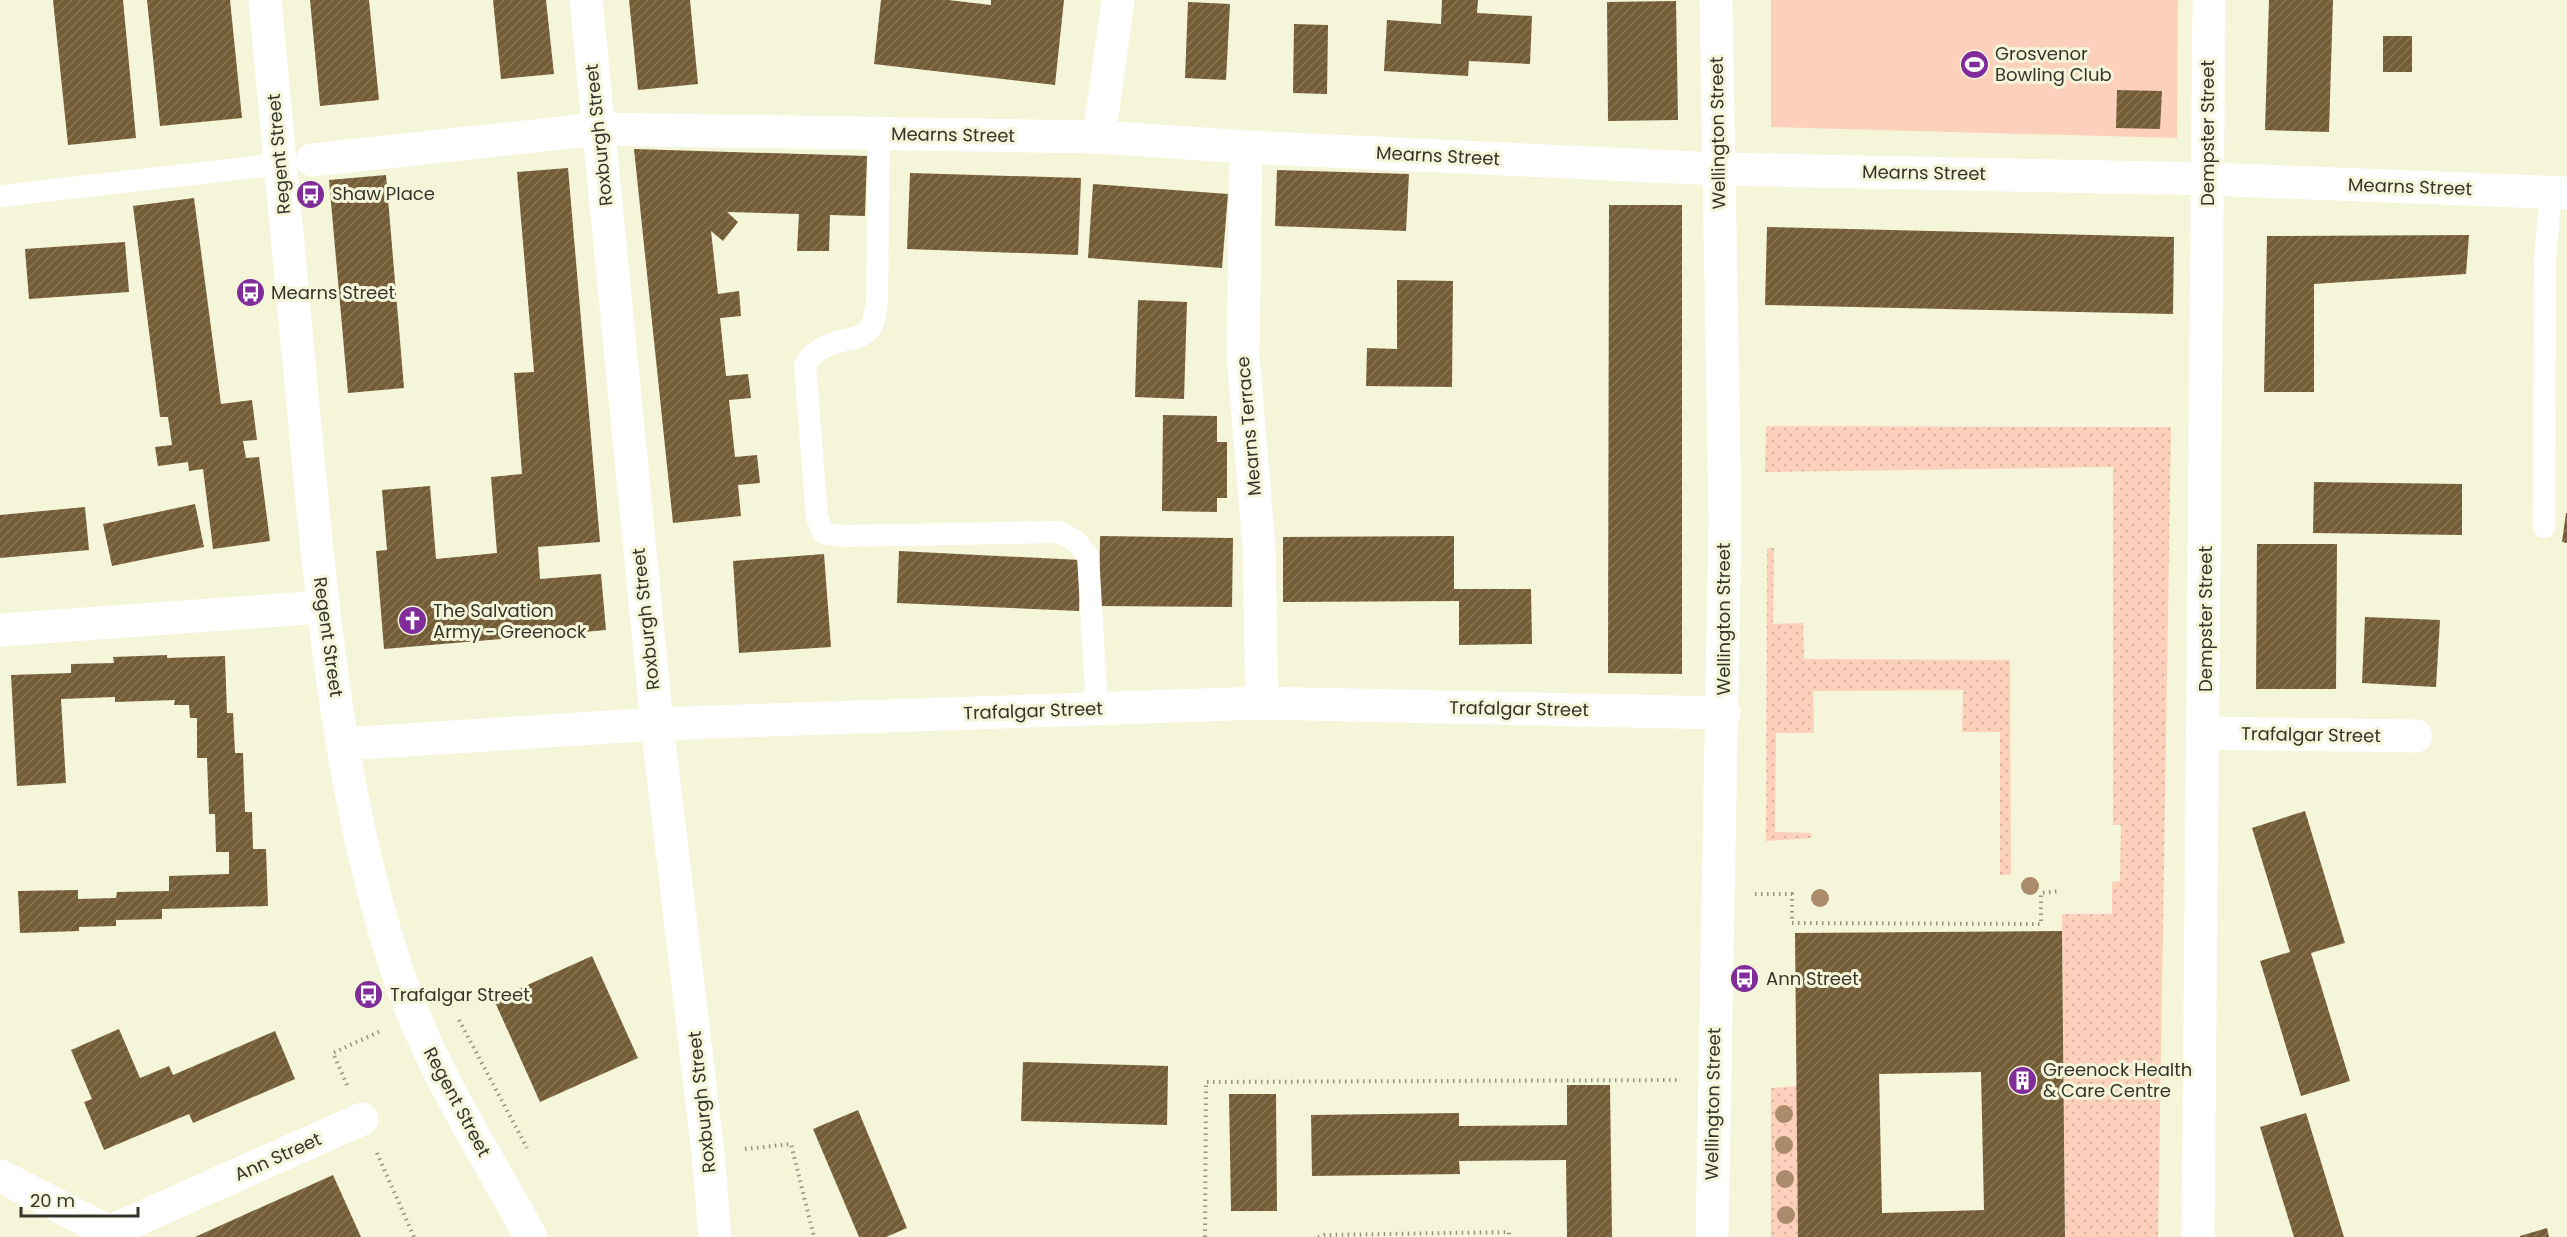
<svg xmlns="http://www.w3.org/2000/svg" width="2567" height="1237" font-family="Poppins,sans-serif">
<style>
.grass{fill:url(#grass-dots)}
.garden{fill:#fdd0bb}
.building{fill:url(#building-hatch);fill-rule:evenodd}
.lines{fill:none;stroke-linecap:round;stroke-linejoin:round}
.path{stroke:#939481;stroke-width:4;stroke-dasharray:1.5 4.5;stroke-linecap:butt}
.lane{stroke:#fff;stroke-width:22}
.street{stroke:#fff;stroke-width:33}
.tree{fill:#aa8b6c}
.labels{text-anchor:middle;stroke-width:6;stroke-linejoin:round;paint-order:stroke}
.poi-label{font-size:18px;fill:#35352b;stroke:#f4f5d9;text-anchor:start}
.street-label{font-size:18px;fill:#35352b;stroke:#f4f5d9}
</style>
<defs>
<pattern id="grass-dots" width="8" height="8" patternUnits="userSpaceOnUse" patternTransform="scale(1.5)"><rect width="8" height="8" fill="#fdd0bb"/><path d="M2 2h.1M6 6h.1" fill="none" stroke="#d9b3a1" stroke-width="1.8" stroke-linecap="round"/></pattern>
<pattern id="building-hatch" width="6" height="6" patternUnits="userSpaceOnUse" patternTransform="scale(1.5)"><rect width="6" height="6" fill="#745c37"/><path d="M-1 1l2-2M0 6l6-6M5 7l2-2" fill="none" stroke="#887659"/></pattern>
</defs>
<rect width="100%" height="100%" fill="#f4f5d9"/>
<g class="grass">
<path d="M1766 426 2171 427 2158 1237H2065L2062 914H2112V882L2120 881 2121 825H2113V467L1765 472Z"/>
<path d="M1767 548H1774L1773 624 1803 623 1804 659 2010 660 2011 875H2000V732H1962L1963 690 1813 691 1814 733H1776L1775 832 1812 833 1811 838 1766 841Z"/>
<path d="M1797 1086 1798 1237H1771V1088Z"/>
</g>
<path class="garden" d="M1771 0H2178L2177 138 1771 127Z"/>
<g class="building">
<path d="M53 0H123L136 138 68 145Z"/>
<path d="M147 0H230L242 118 160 126Z"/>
<path d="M310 0H369L379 100 320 106Z"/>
<path d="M493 0H546L554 74 501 79Z"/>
<path d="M629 0H690L698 84 638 90Z"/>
<path d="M881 0H948L991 5V0H1064L1055 85 874 64Z"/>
<path d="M1442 0H1478L1477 13 1532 16 1530 64 1469 61 1468 76 1384 71 1387 20 1441 24Z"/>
<path d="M2269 0H2333L2329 132 2265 130Z"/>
<path d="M1676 1 1678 120 1608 121 1607 2Z"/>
<path d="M1188 2 1230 4 1226 80 1185 78Z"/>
<path d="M1294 24 1328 25 1327 94 1293 93Z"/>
<rect x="2383" y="36" width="29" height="36"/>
<path d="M2117 90 2162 91 2160 129 2116 128Z"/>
<path d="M634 149 867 156 865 216 830 215 829 251H797L799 214 727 212 738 222 723 241 711 231 718 294 739 291 741 316 720 318 726 376 748 374 751 398 729 400 735 457 757 455 760 483 738 485 741 516 673 523Z"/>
<path d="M568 168 600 542 538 547 540 579 601 574 606 630 384 649 376 551 387 550 382 490 430 486 436 559 497 553 491 477 522 474 514 373 534 372 517 172Z"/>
<path d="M1277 170 1409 174 1406 231 1275 226Z"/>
<path d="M910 173 1081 178 1078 255 907 249Z"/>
<path d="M386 175 404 388 348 393 329 180Z"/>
<path d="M1093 184 1228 194 1222 268 1088 258Z"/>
<path d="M194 198 221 404 252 400 257 440 243 441 246 458 259 457 270 541 213 549 203 469 189 471 188 462 158 466 155 447 172 445 168 417H160L133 206Z"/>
<path d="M1609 205H1682V674L1608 673Z"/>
<path d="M1767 227 2174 237 2173 314 1765 305Z"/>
<path d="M2469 235 2466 274 2314 284V392H2264L2267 236Z"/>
<path d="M125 242 129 292 29 299 25 249Z"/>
<path d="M1397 280 1453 281 1452 387 1366 386 1367 348 1397 349Z"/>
<path d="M1138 300 1187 302 1184 399 1135 397Z"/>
<path d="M1163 415 1217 416V442H1227V498H1217V512L1162 511Z"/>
<path d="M2314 482 2462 484V535L2313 533Z"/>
<path d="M195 504 204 547 112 566 103 524Z"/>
<path d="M85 507 89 550 0 558V515Z"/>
<path d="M2566 513H2567V543L2562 542Z"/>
<path d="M1100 536 1233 538 1232 607 1099 606Z"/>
<path d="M1454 536V589H1531L1532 644 1459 645V601L1283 602V537Z"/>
<path d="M2257 544H2337L2336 689H2256Z"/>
<path d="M899 551 1081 560 1079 611 897 603Z"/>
<path d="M824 554 831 647 739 653 733 561Z"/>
<path d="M2365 617 2440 620 2436 687 2362 683Z"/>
<path d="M167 655V658L225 656 227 713H233L235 753H243L245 812H252L253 849H266L268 906 162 909V919L116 920V926L79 927V931L20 933 18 891 78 890V899L116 898 117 892 169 891V876L229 874V852H216L215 814H209L207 758H197V718H190L189 705H174L175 700 115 702V697L61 699 66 783 17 786 11 675 71 673V664L114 663 113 657Z"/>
<path d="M2305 811 2345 943 2311 953 2350 1081 2301 1096 2260 961 2290 952 2252 828Z"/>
<path d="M2062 931 2065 1237H1798L1795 933ZM1981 1072 1984 1210 1882 1213 1879 1074Z"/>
<path d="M592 956 638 1058 540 1102 494 1000Z"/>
<path d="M119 1029 140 1078 169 1066 173 1075 275 1031 295 1079 193 1123 189 1114 104 1150 84 1102 92 1099 71 1050Z"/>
<path d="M1023 1062 1168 1066 1167 1125 1021 1121Z"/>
<path d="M1567 1085H1610L1612 1237H1567L1566 1160 1459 1161 1460 1174 1312 1176 1311 1115 1459 1113V1126L1567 1125Z"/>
<path d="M1229 1094H1276L1277 1211H1231Z"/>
<path d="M858 1110 907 1228 886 1237H859L813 1129Z"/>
<path d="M2306 1113 2344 1237H2294L2260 1127Z"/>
<path d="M333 1175 361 1237H195Z"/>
<path d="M2547 1228 2549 1237H2520V1236Z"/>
</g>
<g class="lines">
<g class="path">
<path d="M1755 894H1792V923L2041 924V893L2061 891"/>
<path d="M459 1020 527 1148"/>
<path d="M347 1085 333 1053 381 1031"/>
<path d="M745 1149 791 1144 814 1237"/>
<path d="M377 1153 414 1237"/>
<path d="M1205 1237 1206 1082 1677 1080"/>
<path d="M1318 1237 1325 1235 1509 1232V1237"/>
</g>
<g class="lane">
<path d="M879 134 877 301C875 309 875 319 872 325 862 347 822 332 805 366L817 517 823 533 841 536 1059 532 1076 541 1088 556 1097 709"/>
<path d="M0 196 280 164"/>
<path d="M2544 527 2545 260 2551 192"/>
</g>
<g class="street">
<path d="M265 0C279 150 293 299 307 448 324 625 341 804 398 973 429 1067 484 1151 531 1237"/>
<path d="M586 0 657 724 708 1153 715 1237"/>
<path d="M1099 137 1118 0"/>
<path d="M1246 147 1243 356 1259 547 1262 703"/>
<path d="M312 160 598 129 1099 137 1246 147 1719 169 2208 179 2567 193"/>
<path d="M0 630 322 607"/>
<path d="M2205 733 2416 736"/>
<path d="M343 744 657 724 1262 703 1724 713"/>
<path d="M0 1176 109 1232 362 1119"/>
<path d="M1712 1237 1725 518 1716 0"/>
<path d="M2198 1237 2209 0"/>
</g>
</g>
<g class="tree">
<circle cx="2030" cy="886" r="9"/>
<circle cx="1820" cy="898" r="9"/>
<circle cx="1784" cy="1114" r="9"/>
<circle cx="1784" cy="1145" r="9"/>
<circle cx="1785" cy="1179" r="9"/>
<circle cx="1786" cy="1215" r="9"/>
</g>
<defs>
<symbol id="stadium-disc" viewBox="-11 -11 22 22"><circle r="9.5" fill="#802c9b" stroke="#f4f5d9"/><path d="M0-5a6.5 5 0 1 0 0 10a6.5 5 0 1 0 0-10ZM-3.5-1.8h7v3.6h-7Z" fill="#fff"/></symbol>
<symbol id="bus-disc" viewBox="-11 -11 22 22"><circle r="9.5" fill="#802c9b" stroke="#f4f5d9"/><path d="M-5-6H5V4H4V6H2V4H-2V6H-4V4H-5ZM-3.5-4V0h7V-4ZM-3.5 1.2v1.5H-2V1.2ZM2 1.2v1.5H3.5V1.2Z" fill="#fff"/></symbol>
<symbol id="church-disc" viewBox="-11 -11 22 22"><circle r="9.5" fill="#802c9b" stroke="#f4f5d9"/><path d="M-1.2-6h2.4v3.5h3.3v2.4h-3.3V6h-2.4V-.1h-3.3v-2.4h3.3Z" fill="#fff"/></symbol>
<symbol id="building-disc" viewBox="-11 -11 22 22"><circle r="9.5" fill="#802c9b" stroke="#f4f5d9"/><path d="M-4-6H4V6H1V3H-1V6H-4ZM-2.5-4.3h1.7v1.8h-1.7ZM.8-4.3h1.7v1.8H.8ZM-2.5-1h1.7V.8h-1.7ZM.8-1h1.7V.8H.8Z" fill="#fff"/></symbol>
</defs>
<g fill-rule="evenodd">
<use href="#stadium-disc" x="1958" y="48" width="33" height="33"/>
<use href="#bus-disc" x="294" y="178" width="33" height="33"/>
<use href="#bus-disc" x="234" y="276" width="33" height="33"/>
<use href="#church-disc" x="396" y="604" width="33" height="33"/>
<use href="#bus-disc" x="1728" y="962" width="33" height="33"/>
<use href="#bus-disc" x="352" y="978" width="33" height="33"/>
<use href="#building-disc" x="2006" y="1064" width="33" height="33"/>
</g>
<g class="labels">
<g class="poi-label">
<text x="1995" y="60">Grosvenor<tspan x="1995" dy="21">Bowling Club</tspan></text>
<text x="332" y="200">Shaw Place</text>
<text x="271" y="299">Mearns Street</text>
<text x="433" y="617">The Salvation<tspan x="433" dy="21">Army - Greenock</tspan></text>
<text x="1766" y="985">Ann Street</text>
<text x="390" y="1001">Trafalgar Street</text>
<text x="2043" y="1076">Greenock Health<tspan x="2043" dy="21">&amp; Care Centre</tspan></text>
</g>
<g class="street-label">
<text transform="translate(1718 133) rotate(-91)" y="6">Wellington Street</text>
<text transform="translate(2208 133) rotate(-90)" y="6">Dempster Street</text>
<text transform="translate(599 135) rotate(-96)" y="6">Roxburgh Street</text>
<text transform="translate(953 135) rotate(1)" y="6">Mearns Street</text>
<text transform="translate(279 154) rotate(-95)" y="6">Regent Street</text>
<text transform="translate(1438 156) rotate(3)" y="6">Mearns Street</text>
<text transform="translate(1924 173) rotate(1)" y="6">Mearns Street</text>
<text transform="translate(2410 187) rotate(2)" y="6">Mearns Street</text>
<text transform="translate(1249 426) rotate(-95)" y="6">Mearns Terrace</text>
<text transform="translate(646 619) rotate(-96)" y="6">Roxburgh Street</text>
<text transform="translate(1724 619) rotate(-90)" y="6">Wellington Street</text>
<text transform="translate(2206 619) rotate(-90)" y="6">Dempster Street</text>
<text transform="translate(328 637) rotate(82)" y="6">Regent Street</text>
<text transform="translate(1519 709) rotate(1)" y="6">Trafalgar Street</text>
<text transform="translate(1033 711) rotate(-2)" y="6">Trafalgar Street</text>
<text transform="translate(2311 735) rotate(1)" y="6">Trafalgar Street</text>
<text transform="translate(457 1102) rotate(62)" y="6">Regent Street</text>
<text transform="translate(702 1102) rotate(-96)" y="6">Roxburgh Street</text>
<text transform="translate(1713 1104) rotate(-89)" y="6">Wellington Street</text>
<text transform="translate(278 1157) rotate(-24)" y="6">Ann Street</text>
</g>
</g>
<path d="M21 1207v9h117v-9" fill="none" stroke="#35352b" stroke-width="3"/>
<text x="30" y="1207" font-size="18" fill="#35352b" stroke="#f4f5d9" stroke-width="4.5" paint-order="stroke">20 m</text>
</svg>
